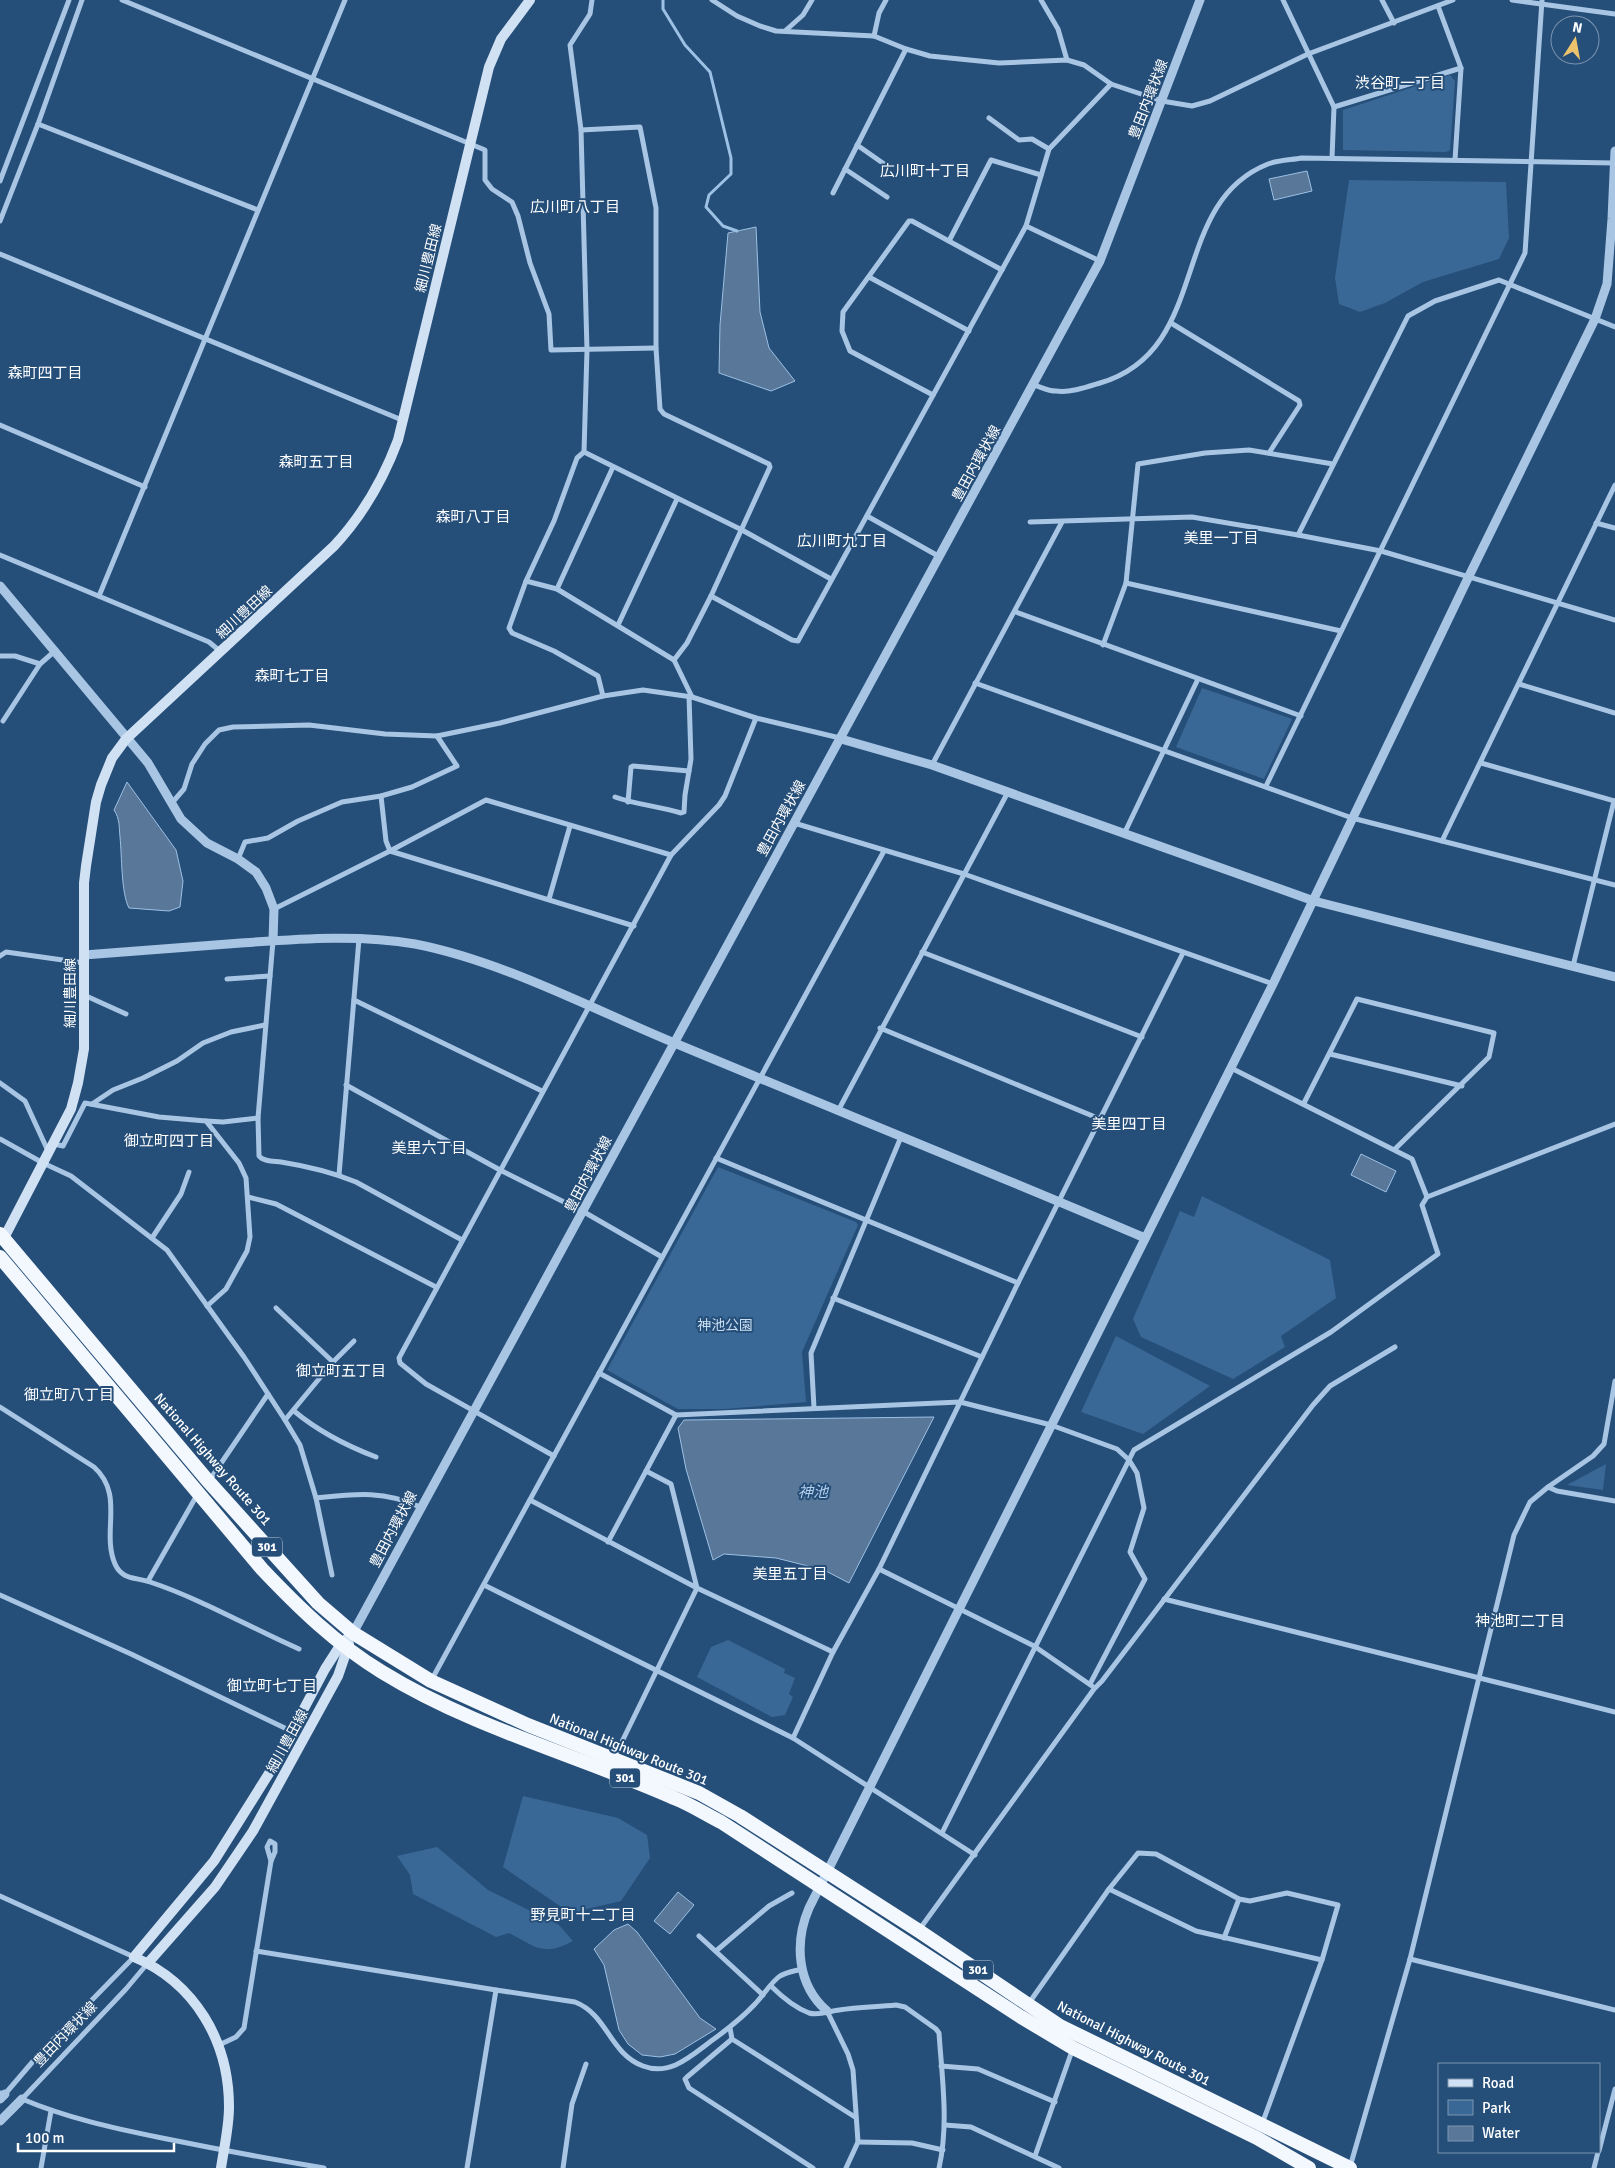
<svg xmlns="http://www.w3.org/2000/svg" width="1615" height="2168" font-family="Signika,'Noto Sans JP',sans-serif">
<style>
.green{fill:#396897}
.water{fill:#597798;stroke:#9cc1e4}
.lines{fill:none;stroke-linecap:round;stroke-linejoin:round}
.stream{stroke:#9cc1e4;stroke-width:3}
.minor{stroke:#a8c5e4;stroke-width:5}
.tertiary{stroke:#a8c5e4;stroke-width:9}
.secondary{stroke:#d1e1f4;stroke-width:10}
.trunk{stroke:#f3f8fe;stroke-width:14}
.labels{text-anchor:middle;stroke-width:4;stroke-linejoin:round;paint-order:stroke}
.shield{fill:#254e79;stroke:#becad7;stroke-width:1}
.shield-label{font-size:12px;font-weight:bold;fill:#fff}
.street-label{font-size:14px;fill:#fff;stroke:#254e79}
.park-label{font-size:14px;fill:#cadff3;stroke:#254e79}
.neighbourhood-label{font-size:15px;fill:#fff;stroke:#254e79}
.water-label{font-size:15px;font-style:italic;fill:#b3cfec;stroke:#254e79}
</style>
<rect width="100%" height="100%" fill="#254e79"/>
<g class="green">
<path d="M1450 75 1455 81 1450 150 1446 152 1343 150V110Z"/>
<path d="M1349 180 1506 182 1509 238 1499 259 1423 282 1385 303 1360 312 1339 304 1335 278Z"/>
<path d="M1202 688 1292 719 1264 779 1176 747Z"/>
<path d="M718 1167 856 1222 858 1225 802 1352 806 1402 725 1409H678L607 1370Z"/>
<path d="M1202 1196 1330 1260 1336 1298 1281 1336 1285 1347 1233 1379 1141 1337 1133 1319 1180 1211 1194 1217Z"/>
<path d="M1116 1336 1210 1386 1143 1434 1081 1412Z"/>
<path d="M1606 1464 1603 1490 1567 1485Z"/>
<path d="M728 1640 785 1669 784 1673 795 1678 789 1694 793 1697 785 1715 772 1717 697 1677 711 1647Z"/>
<path d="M523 1796 618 1818 647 1835 650 1858 621 1901 570 1913 503 1867Z"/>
<path d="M437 1847 488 1890 559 1925 573 1941C543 1957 536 1947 509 1933L496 1937 413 1894 410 1875 397 1856Z"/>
</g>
<g class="water">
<path d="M1307 171 1312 191 1274 200 1269 179Z"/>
<path d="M756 227 760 312 769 348 795 381 771 391 719 373 720 325 728 233Z"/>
<path d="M127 782 176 850 183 881 180 907 169 911 129 908C121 893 122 856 120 837 119 827 120 819 114 810Z"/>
<path d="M1361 1154 1396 1171 1386 1192 1351 1175Z"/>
<path d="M934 1417 849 1583 824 1570 776 1558 724 1554 713 1560 686 1469 678 1428 684 1420Z"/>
<path d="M678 1892 694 1905 670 1934 654 1921Z"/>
<path d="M628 1924 637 1932 700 2018 716 2029 675 2054 660 2057 642 2055 628 2044 619 2030 604 1965 594 1949 614 1930Z"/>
</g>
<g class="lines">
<path class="stream" d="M663 0V9L685 45 710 72 731 158V174L709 195 706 207 723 226 737 231"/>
<g class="minor">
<path d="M122 0 485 150V180L492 189 512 202 518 216 530 263 549 314 551 350 656 348"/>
<path d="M592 0 590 14 570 45 581 130 587 350 584 452 742 530 831 579"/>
<path d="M712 0 737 16 760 26 776 31 874 36 906 49 930 56 999 63 1067 60 1084 65 1111 84 1162 101 1192 106 1210 101 1308 54 1453 0"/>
<path d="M1041 0 1058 29 1067 60"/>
<path d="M1283 0 1334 107 1332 158"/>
<path d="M1382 0 1394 23"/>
<path d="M1512 0 1615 14"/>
<path d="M1438 6 1461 68 1455 160"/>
<path d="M785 31 803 15 812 0"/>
<path d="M874 36 879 13 886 0"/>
<path d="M1334 107 1461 68"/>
<path d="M989 118 1019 140 1032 139 1049 149"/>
<path d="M38 124 258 210"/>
<path d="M581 130 640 127 656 208V348L660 409 664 414 769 464 770 467 711 596 687 643 674 660"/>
<path d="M857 145 887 166"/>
<path d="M845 169 887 197"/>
<path d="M0 181 69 0"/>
<path d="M833 193 906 49"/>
<path d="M0 221 38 124 82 0"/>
<path d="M1026 226 1100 261"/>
<path d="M949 241 991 160 1041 175"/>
<path d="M0 254 402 420"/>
<path d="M869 277 969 331"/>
<path d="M1171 323 1299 401 1300 405 1269 453"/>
<path d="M1034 385C1041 387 1048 391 1056 391 1070 393 1087 387 1100 383 1213 350 1167 204 1268 164 1279 160 1291 160 1302 158L1615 163"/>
<path d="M933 395 850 351 842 331 843 312 909 221H912L1002 270"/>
<path d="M0 425 145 487"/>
<path d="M867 516 940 557"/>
<path d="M1030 522 1192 517 1298 535 1381 551 1615 620"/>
<path d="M1596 523 1615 528"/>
<path d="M1298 535 1408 316 1435 301 1499 280 1615 327"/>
<path d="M0 555 209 642 221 652"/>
<path d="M526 581 554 521 577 458 584 452"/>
<path d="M1126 583 1341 631"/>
<path d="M557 589 613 467"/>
<path d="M99 596 345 0"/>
<path d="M711 596 792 640 798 641 1026 226 1049 149 1111 84"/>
<path d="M1016 612 1301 716"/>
<path d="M618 625 677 499"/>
<path d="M1103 645 1126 583 1138 464 1205 453 1249 450 1333 464"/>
<path d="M0 656H15L40 664 56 650"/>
<path d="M975 683 1352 818 1615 885"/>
<path d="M1519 684 1615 713"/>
<path d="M603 696 598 676 554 651 512 633 509 628 526 581 557 589 674 660 692 697"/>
<path d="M3 721 40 664"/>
<path d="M1481 763 1615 801"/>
<path d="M932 765 1062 522"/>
<path d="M1266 786 1525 253 1542 0"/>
<path d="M381 796 386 841 390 851 634 926"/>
<path d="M615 797C637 805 659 806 681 813L684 812 685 795 691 759 689 696"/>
<path d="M628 802 631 767 633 766 689 771"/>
<path d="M171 804 184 789 192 764 205 744 219 730 233 727 309 725 385 734 437 736 500 723 603 696 643 690 692 697 756 718 840 738"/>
<path d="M794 823 964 874 1273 984"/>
<path d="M1124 834 1198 679"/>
<path d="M1442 841 1615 485"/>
<path d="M238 859 245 842 268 838 298 821 342 802 381 796 412 787 457 766 437 736"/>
<path d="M549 899 570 826"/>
<path d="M274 909 390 851 486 800 671 855"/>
<path d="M273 941 258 1118 259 1156C264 1162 274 1161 281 1162 306 1166 332 1172 356 1182L462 1240"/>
<path d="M922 952 1142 1037"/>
<path d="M0 956 6 952 84 963"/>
<path d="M1573 966 1614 801"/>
<path d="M227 979 270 976"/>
<path d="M84 995 126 1014"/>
<path d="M354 1000 542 1091"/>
<path d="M880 1028 1100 1119"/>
<path d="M1330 1054 1462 1086"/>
<path d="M1231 1068 1412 1159 1427 1197"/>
<path d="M0 1083 25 1101 48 1151"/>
<path d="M346 1085 500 1170 584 1212 662 1257"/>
<path d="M1304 1103 1357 999 1494 1033 1489 1057 1395 1149"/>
<path d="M92 1104 113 1090 143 1078 177 1061 203 1043 231 1032 265 1025"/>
<path d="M838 1111 1008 792"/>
<path d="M206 1121 223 1122 258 1118"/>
<path d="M0 1139 43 1163 71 1176 167 1250 244 1357 285 1420 300 1445 316 1498C354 1494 384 1490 420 1507"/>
<path d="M54 1144 63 1146 85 1103 159 1117 206 1121 239 1163 246 1178 250 1237 247 1251 226 1289 207 1306"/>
<path d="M716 1158 1018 1283"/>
<path d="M339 1175 359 939"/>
<path d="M248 1197 276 1204 436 1287"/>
<path d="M152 1238 181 1194 189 1172"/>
<path d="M833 1298 982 1357"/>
<path d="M276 1308 333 1362"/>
<path d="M599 1373 676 1415 960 1402 1051 1425 1117 1449 1129 1460 1137 1473 1144 1508 1130 1552 1145 1579 1090 1684"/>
<path d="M0 1407 94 1467C125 1495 101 1531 115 1564 122 1580 135 1577 150 1582 201 1599 249 1627 299 1649"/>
<path d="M814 1408 811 1353 901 1137"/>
<path d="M294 1411C318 1431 347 1446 376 1457"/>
<path d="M285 1420 333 1362 354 1341"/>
<path d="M554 1456 426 1384 400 1363 399 1358 671 855 719 805 725 796 756 718"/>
<path d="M209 1481 268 1394"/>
<path d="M1548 1487 1557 1491 1615 1501"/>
<path d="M316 1498 332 1575"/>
<path d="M530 1500 697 1588 833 1652"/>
<path d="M608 1542 676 1415"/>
<path d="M879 1569 1034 1646 1092 1686"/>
<path d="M148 1581 197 1495"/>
<path d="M484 1585 793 1738 975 1855"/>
<path d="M0 1595 131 1654 291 1731"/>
<path d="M1164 1599 1615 1712"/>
<path d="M431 1681 884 851"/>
<path d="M793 1738 833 1652 879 1569 1018 1283 1183 953"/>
<path d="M614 1758 697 1588 671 1484 646 1471"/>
<path d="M942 1833 1134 1450 1331 1332 1438 1254 1422 1205 1427 1197 1615 1124"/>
<path d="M270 1841 275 1844V1852L271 1861 267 1847Z"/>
<path d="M1109 1889 1138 1853 1156 1854 1239 1899 1250 1901 1287 1893 1338 1905 1322 1960 1262 2124"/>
<path d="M0 1896 134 1957 41 2052 5 2094 0 2093"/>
<path d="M919 1930 1094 1689 1102 1681 1313 1405 1330 1386 1395 1347"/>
<path d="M699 1936 763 1995"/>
<path d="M1224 1938 1239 1899"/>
<path d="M256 1951 496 1990 467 2168"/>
<path d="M716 1951 769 1906 792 1893"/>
<path d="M1410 1959 1615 2010"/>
<path d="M147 1964 126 1989 22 2099C67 2118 113 2128 162 2138 216 2149 270 2159 324 2168"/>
<path d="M771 1986C781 1996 796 2008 809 2013 819 2016 829 2011 839 2010 858 2007 877 2007 896 2005L905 2007 936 2029 939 2033C942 2078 949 2124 939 2168"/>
<path d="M496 1990 575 2002C608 2015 609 2053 643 2066 671 2077 693 2054 714 2039 729 2028 742 2018 755 2004 762 1997 772 1981 780 1976 787 1972 795 1971 802 1969"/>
<path d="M1029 2003 1109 1889 1196 1931 1322 1960"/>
<path d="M827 2011 848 2054 853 2070 858 2142 846 2168"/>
<path d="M730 2028 732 2039 855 2117"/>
<path d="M732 2039 687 2077 685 2079 689 2088 813 2168"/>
<path d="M219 2045 236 2037 244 2028 271 1861"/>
<path d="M941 2066 978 2069 1055 2102"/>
<path d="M945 2125 971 2127 1059 2168"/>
<path d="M858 2142 912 2143 943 2150"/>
<path d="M1599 2151 1615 2089"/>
<path d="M1035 2156 1073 2048"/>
<path d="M1350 2167 1410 1959 1514 1535 1530 1502 1548 1487 1593 1456 1604 1444 1615 1381"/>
<path d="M41 2168 51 2111"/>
<path d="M563 2168 572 2104 586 2064"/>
<path d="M1594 2168 1598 2152"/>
</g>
<g class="tertiary">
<path d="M0 586 148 763 181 819 207 843 238 859 256 872 266 888 274 909 273 941"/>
<path d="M841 739 932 765 1314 901 1615 977"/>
<path d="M84 955C136 951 188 947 241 943 298 939 358 934 415 944 503 961 594 1010 677 1044 833 1109 990 1172 1145 1238"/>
<path d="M353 1633 1100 261 1200 0"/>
<path d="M827 2011C797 1985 794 1943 809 1908L1273 984 1469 576 1595 319 1607 284 1612 219 1615 151"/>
<path d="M0 2099 5 2094"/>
<path d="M0 2121 22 2099"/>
</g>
<g class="secondary">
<path d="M4 1238 71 1109 78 1083 84 1049V883L86 866 96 802 101 785 112 758 126 739 334 546C363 515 383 480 398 440L489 67 501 39 530 0"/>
<path d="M148 1963 215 1887 253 1831 338 1676 349 1644"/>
<path d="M221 2168C224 2148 229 2127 229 2107 229 2041 195 1983 134 1957L214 1861 273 1767 325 1669 341 1644 353 1633"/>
</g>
<g class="trunk">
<path d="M0 1234 208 1481 318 1603 353 1633 431 1681 528 1725 699 1793 740 1816 919 1931 1060 2026 1350 2168"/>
<path d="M0 1257 262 1569C299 1608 336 1644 382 1672 473 1728 577 1755 674 1798 690 1804 705 1814 721 1822L1021 2017 1073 2048 1257 2138 1309 2168"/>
</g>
</g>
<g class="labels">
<g class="shield">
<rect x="252" y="1537.5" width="30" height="19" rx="4"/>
<rect x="610" y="1768.5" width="30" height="19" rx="4"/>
<rect x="963" y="1960.5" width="30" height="19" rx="4"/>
</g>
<g class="shield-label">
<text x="267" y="1551">301</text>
<text x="625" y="1782">301</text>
<text x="978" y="1974">301</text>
</g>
<g class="street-label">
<text transform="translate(1148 99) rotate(-69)" y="5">豊田内環状線</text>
<text transform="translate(428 258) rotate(-76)" y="5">細川豊田線</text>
<text transform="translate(976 463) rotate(-61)" y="5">豊田内環状線</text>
<text transform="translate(244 612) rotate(-43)" y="5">細川豊田線</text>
<text transform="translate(781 818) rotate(-61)" y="5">豊田内環状線</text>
<text transform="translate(70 993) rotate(-90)" y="5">細川豊田線</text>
<text transform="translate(588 1174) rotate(-62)" y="5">豊田内環状線</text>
<text transform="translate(213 1459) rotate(49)" y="5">National Highway Route 301</text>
<text transform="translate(393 1529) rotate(-62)" y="5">豊田内環状線</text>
<text transform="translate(287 1741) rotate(-61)" y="5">細川豊田線</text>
<text transform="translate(629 1749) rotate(22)" y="5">National Highway Route 301</text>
<text transform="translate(65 2034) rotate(-46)" y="5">豊田内環状線</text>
<text transform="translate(1134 2043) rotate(27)" y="5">National Highway Route 301</text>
</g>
<g class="park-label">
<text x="725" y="1330">神池公園</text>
</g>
<g class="neighbourhood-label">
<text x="1400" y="88">渋谷町一丁目</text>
<text x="925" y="176">広川町十丁目</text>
<text x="575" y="212">広川町八丁目</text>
<text x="45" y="378">森町四丁目</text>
<text x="316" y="467">森町五丁目</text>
<text x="473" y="522">森町八丁目</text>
<text x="1221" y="543">美里一丁目</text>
<text x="842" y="546">広川町九丁目</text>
<text x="292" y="681">森町七丁目</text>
<text x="1129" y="1129">美里四丁目</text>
<text x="169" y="1146">御立町四丁目</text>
<text x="429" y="1153">美里六丁目</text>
<text x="341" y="1376">御立町五丁目</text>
<text x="69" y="1400">御立町八丁目</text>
<text x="790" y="1579">美里五丁目</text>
<text x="1520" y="1626">神池町二丁目</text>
<text x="272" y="1691">御立町七丁目</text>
<text x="583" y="1920">野見町十二丁目</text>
</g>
<g class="water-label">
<text x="813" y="1497">神池</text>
</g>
</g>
<rect x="1438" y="2063" width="162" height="90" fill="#254e79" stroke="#7c95af"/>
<rect x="1448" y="2079" width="25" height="8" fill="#d1e1f4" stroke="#7c95af"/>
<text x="1482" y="2088" font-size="15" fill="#ffffff">Road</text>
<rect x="1448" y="2100" width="25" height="15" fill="#396897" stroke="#7c95af"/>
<text x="1482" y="2113" font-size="15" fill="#ffffff">Park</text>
<rect x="1448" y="2126" width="25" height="15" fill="#597798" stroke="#7c95af"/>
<text x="1482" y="2138" font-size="15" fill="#ffffff">Water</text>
<g transform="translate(1575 40) rotate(11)"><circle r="24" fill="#254e79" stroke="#7c95af"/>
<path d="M0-4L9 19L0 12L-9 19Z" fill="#edc26c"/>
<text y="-8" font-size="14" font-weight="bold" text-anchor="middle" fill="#ffffff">N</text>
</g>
<path d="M18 2143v8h156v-8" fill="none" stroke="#ffffff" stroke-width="2.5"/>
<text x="25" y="2143" font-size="15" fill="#ffffff" stroke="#254e79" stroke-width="4" paint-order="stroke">100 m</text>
</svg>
